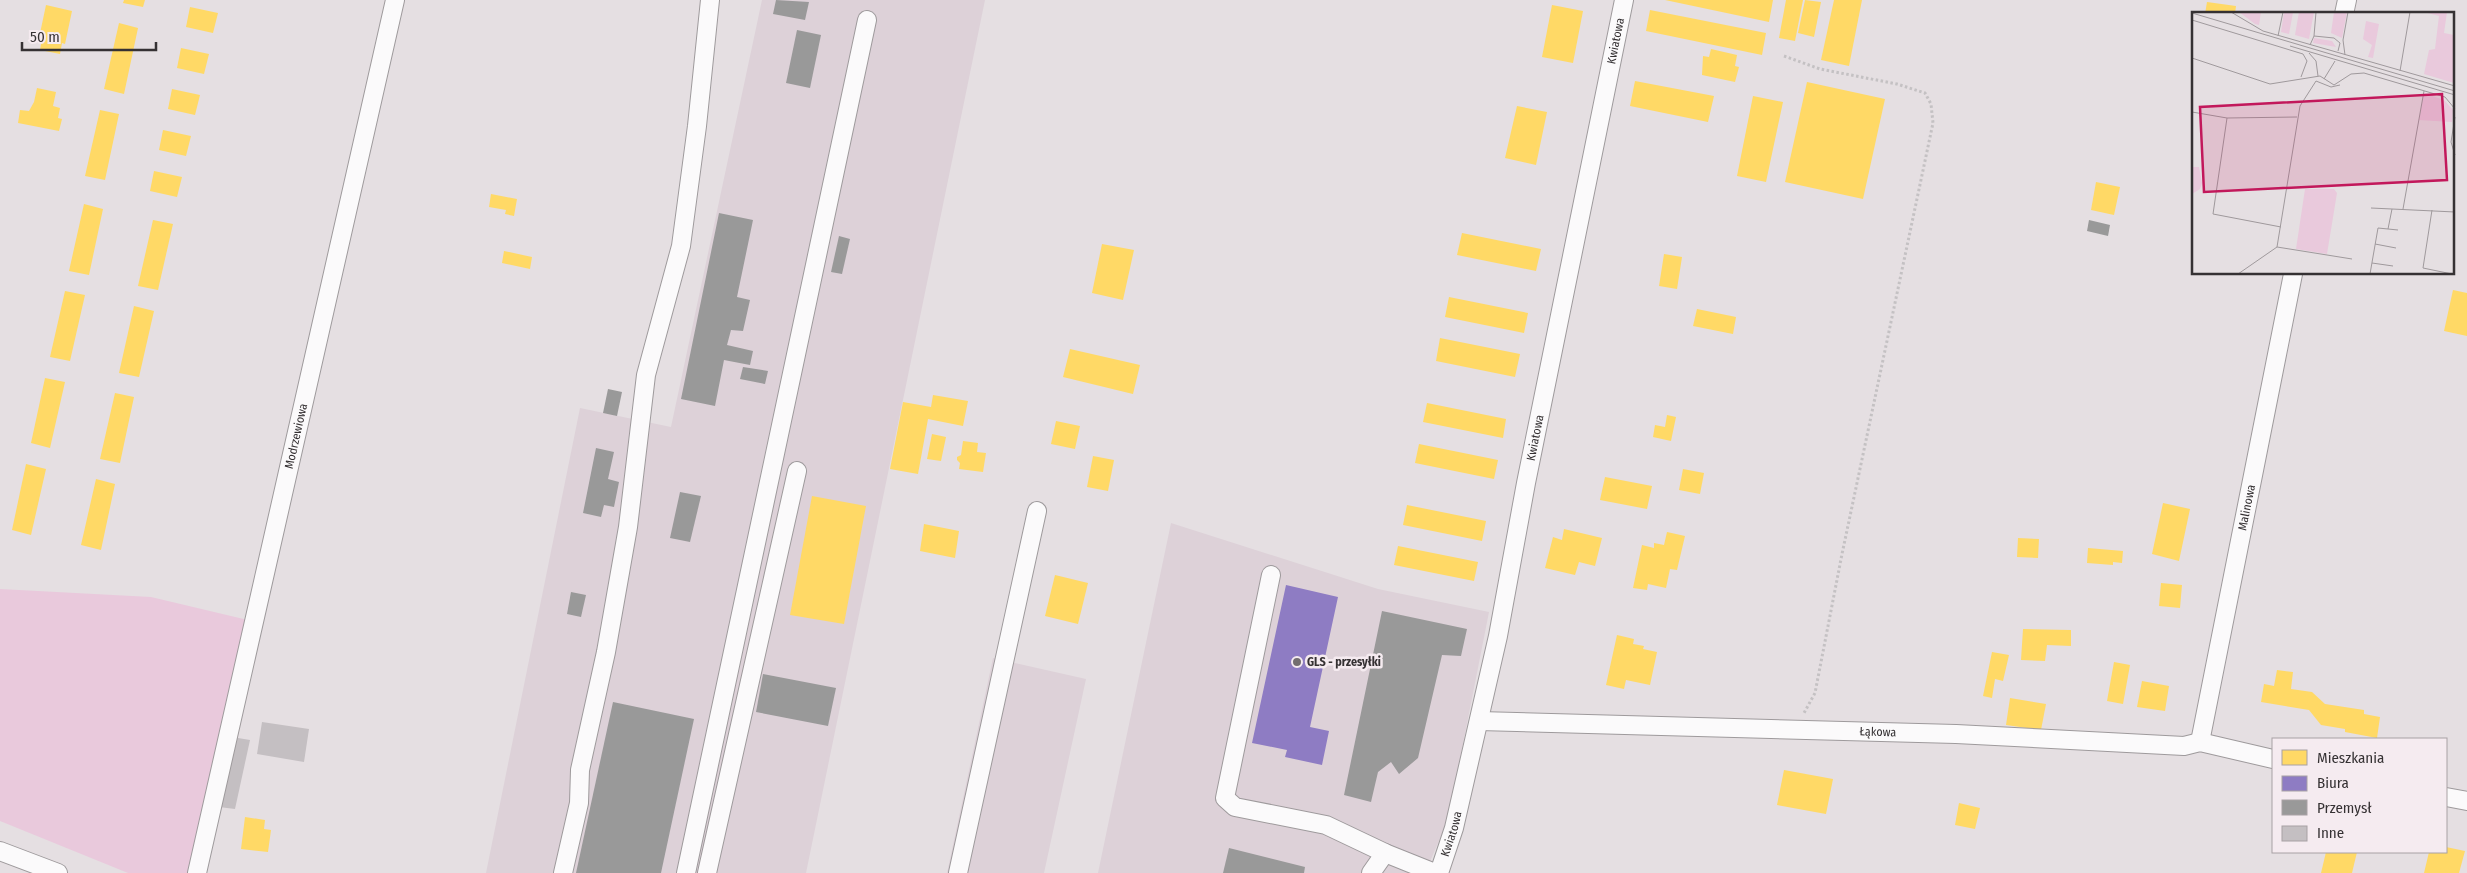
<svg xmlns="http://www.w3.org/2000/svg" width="2467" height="873" font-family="'Fira Sans Condensed',sans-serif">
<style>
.built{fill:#ddd1d8}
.green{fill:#e9c9dc}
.homes{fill:#ffd966}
.offices{fill:#8e7cc3}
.industry{fill:#999}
.building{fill:#c4bfc2}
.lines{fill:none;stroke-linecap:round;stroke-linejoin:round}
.minor-casing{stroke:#9e9a9c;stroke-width:20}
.path{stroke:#c4c1c3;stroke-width:3;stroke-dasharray:2.5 2.5;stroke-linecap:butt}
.minor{stroke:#fbfafb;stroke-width:18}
.poi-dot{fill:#736e70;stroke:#f5ebf0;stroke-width:2}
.labels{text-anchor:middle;stroke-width:5;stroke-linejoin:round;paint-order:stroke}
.street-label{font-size:12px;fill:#353133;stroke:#f5ebf0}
.poi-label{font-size:12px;font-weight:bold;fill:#353133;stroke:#f5ebf0;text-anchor:start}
.inset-road{fill:none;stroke:#9f999c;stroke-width:1}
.view{fill:#c2185b;fill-opacity:0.15;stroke:#c2185b;stroke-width:2.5}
.inset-edge{fill:none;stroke:#353133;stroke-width:2.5}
</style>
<rect width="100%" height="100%" fill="#e5dfe2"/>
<g class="built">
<path d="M762 0H985L806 873H486L580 408 671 427Z"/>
<path d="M1171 523 1378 589 1489 612 1448 820 1425 873H1098Z"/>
<path d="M993 658 1086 679 1044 873H947Z"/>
</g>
<path class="green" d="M0 589 151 597 252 621 189 873H128L0 821Z"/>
<g class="homes">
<path d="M124 0H145L143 7 123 3Z"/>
<path d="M1665 0H1773L1769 22Z"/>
<path d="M1786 0H1803L1795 41 1779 38Z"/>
<path d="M1805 0 1821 2 1814 37 1798 33Z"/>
<path d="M1834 0H1862L1849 66 1821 60Z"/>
<path d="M2207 2 2236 6 2235 14H2205Z"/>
<path d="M46 5 72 11 65 44 62 43 60 54 40 50 42 39 39 38Z"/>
<path d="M1552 5 1583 11 1573 63 1542 57Z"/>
<path d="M190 7 218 13 213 33 186 27Z"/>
<path d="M1650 10 1766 33 1762 55 1646 31Z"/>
<path d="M119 23 138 28 124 94 104 89Z"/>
<path d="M181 48 209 54 204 74 177 68Z"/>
<path d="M1711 49 1737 55 1735 66 1739 67 1735 82 1702 75 1703 56 1709 57Z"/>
<path d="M1635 81 1714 96 1708 122 1630 106Z"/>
<path d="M1807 82 1885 99 1863 199 1785 182Z"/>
<path d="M37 88 56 92 53 106 60 108 58 118 62 119 59 131 18 123 20 110 29 111 34 102Z"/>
<path d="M172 89 200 95 195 115 168 109Z"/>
<path d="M1753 96 1783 102 1766 182 1737 176Z"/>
<path d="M1517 106 1547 112 1536 165 1505 158Z"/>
<path d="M100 110 119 114 105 180 85 176Z"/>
<path d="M163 130 191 136 186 156 159 150Z"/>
<path d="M154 171 182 177 177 197 150 191Z"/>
<path d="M2096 182 2120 187 2114 215 2091 210Z"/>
<path d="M491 194 517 199 514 216 505 214 506 210 489 207Z"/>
<path d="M84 204 103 209 89 275 69 271Z"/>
<path d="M153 220 173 224 158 290 138 286Z"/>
<path d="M1462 233 1541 249 1536 271 1457 255Z"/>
<path d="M1102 244 1134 250 1123 300 1092 293Z"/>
<path d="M504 251 532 257 530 269 502 263Z"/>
<path d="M1664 254 1682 257 1677 289 1659 286Z"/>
<path d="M2453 290 2467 293V336L2444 331Z"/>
<path d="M65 291 85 295 70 361 50 357Z"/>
<path d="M1449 297 1528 313 1524 333 1445 317Z"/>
<path d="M134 306 154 311 139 377 119 373Z"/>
<path d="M1697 309 1736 317 1733 334 1693 326Z"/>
<path d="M1440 338 1520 354 1515 377 1436 361Z"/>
<path d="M1070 349 1140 365 1133 394 1063 377Z"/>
<path d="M45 378 65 382 50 448 31 443Z"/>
<path d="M115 393 134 397 120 463 100 459Z"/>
<path d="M933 395 968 401 963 426 928 419 918 474 890 469 903 402 931 407Z"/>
<path d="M1427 403 1506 419 1503 438 1423 422Z"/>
<path d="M1667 415 1676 417 1671 441 1653 437 1655 425 1665 427Z"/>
<path d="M1056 421 1080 426 1075 449 1051 444Z"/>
<path d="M932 434 946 437 941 461 927 459Z"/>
<path d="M963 441 978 443 977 452 986 453 983 472 959 469 960 463 957 460V457L961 455Z"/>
<path d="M1419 444 1498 460 1494 479 1415 463Z"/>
<path d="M1093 456 1114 460 1108 491 1087 487Z"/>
<path d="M26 464 46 469 31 535 12 530Z"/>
<path d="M1683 469 1704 473 1700 494 1679 490Z"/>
<path d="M1605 477 1652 486 1647 509 1600 500Z"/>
<path d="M96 479 115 484 101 550 81 545Z"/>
<path d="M812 496 866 506 844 624 790 615Z"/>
<path d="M2163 503 2190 509 2179 561 2152 554Z"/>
<path d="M1407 505 1486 521 1482 541 1403 525Z"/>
<path d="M924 524 959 531 955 558 920 551Z"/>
<path d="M1564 529 1602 538 1595 566 1579 562 1575 575 1545 568 1553 537 1562 540Z"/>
<path d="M1667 532 1685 536 1677 570 1670 569 1666 588 1648 584 1647 590 1633 588 1642 545 1654 548V543L1664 545Z"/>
<path d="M2018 538 2039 539 2038 558 2017 557Z"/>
<path d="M1398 546 1478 562 1474 581 1394 565Z"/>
<path d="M2088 548 2123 551 2122 563 2113 562V565L2087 563Z"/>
<path d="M1055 575 1088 583 1078 624 1045 616Z"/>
<path d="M2161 583 2182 585 2180 608 2159 606Z"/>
<path d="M2023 629 2071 630V646L2047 645 2045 661 2021 660Z"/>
<path d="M1617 635 1634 639 1633 644 1644 646 1643 649 1657 652 1650 685 1626 680 1624 689 1606 685Z"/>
<path d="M1992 652 2009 655 2003 681 1995 679 1992 698 1983 696Z"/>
<path d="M2114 662 2130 665 2123 704 2107 701Z"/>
<path d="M2277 670 2293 672 2291 689 2312 692 2325 704 2364 710V714L2380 717 2377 738 2345 732V729L2321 725 2309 710 2261 702 2264 684 2274 686Z"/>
<path d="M2142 681 2169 686 2165 711 2137 707Z"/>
<path d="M2010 698 2046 704 2041 730 2006 725Z"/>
<path d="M1784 770 1833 779 1826 814 1777 805Z"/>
<path d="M1959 803 1980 808 1975 829 1955 825Z"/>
<path d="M245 817 265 820 264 829 271 830 268 852 241 849Z"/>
<path d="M2446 847 2465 851 2459 873H2424L2429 852H2446Z"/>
<path d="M2326 852H2357L2352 873H2321Z"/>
</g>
<path class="offices" d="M1286 585 1338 597 1310 727 1329 731 1322 765 1285 757 1287 750 1252 743Z"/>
<g class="industry">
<path d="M776 0 809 2 805 20 773 14Z"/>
<path d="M797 30 821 35 810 88 786 83Z"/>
<path d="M719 213 753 220 737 297 750 300 743 331 731 330 727 345 753 351 750 365 724 360 715 406 681 399Z"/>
<path d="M2089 220 2110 225 2108 236 2087 231Z"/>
<path d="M839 236 850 239 842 274 831 272Z"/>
<path d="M743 367 768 371 765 384 740 379Z"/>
<path d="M608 389 622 392 617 416 603 413Z"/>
<path d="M596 448 614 452 608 479 619 482 614 507 604 505 601 517 583 513Z"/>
<path d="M680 492 701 496 690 542 670 538Z"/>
<path d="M571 592 586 595 581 617 567 614Z"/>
<path d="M1382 611 1467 629 1461 656 1442 655 1418 758 1399 774 1391 762 1378 772 1371 802 1344 795Z"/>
<path d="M763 674 836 688 828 726 756 712Z"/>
<path d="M613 702 694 719 661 873H576Z"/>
<path d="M1229 848 1305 867 1304 873H1223Z"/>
</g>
<g class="building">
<path d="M262 722 309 729 304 762 257 754Z"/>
<path d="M232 737 250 740 235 809 219 807Z"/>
</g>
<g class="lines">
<defs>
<g id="minor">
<path d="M2344 14 2347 0"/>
<path d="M1271 575 1225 798 1235 807 1326 825 1385 853 1435 873"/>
<path id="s1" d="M1479 721 1956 734 2184 746 2200 742 2273 759"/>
<path id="s2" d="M2200 742 2293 274"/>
<path d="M2446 797 2467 801"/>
<path d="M0 851 58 873"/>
<path id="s3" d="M197 873 395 0"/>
<path d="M563 873 579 803 580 770 606 652 628 527 646 375 681 246 697 126 710 0"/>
<path d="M686 873 867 20"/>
<path d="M707 873 797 471"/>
<path d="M958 873 1037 511"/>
<path d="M1371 873 1385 853"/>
<path id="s4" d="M1439 873 1454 828 1498 636 1526 483 1624 0"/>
</g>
</defs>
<use href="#minor" class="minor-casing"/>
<path class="path" d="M1784 56 1820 69 1897 84 1925 93 1931 104 1933 123 1842 554 1815 693 1804 713"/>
<use href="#minor" class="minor"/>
</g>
<circle class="poi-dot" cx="1297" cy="662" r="5"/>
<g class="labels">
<g class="street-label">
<text dy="4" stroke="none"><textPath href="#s4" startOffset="851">Kwiatowa</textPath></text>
<text dy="4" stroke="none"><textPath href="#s3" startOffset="448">Modrzewiowa</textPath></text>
<text dy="4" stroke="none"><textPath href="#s4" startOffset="446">Kwiatowa</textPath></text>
<text dy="4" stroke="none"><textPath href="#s2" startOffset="239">Malinowa</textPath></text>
<text dy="4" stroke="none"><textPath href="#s1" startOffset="399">Łąkowa</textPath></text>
<text dy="4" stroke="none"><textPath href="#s4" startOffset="41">Kwiatowa</textPath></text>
</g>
<g class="poi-label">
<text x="1307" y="666">GLS - przesyłki</text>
</g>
</g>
<g transform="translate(2192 12)">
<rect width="262" height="262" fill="#e5dfe2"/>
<path d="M47 0H69L67 13 63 12ZM92 0H101L97 22 89 20ZM107 0H122L117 27 103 23ZM142 0H155L150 26 139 21ZM232 0H255L252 21 262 23V71L232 62 237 38 243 37 247 4ZM174 9 187 12 181 46 176 45 180 33 171 27ZM122 26 140 29 144 35 121 31ZM232 81 252 88 261 98 260 110 227 108ZM0 155H7L10 171 8 177 0 182ZM113 177H142L145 181 135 242 104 237Z" fill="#e9c9dc"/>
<path class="inset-road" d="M39 0 71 19 263 74M0 1 263 79M0 8 111 42 115 49 109 65M86 24 91 0M122 24 124 0M118 33 122 24 142 26 148 31 146 39M98 34 263 83M117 41 124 49 126 64M153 43 151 28 156 0M0 46 78 72 128 64 142 73 159 62 172 61 253 85 263 97M208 59 218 0M132 67 143 49M124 69 139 75 148 73M0 100 35 106 105 105M263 105 259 130 263 143M35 106 21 202 89 215M179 196 263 200M211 197 232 79M240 198 231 256 260 262M196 217 200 197M183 232 204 236M85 235 108 94 124 69M85 235 160 247M180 251 201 254M46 262 85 235M178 262 186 216 206 218"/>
<path class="view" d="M250 82 255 168 12 180 8 95Z"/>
<rect width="262" height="262" class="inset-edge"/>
</g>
<rect x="2272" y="738" width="175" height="115" fill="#f5ebf0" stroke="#a8a1a4"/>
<rect x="2282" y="750" width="25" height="15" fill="#ffd966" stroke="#a8a1a4"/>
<text x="2317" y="763" font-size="15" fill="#353133">Mieszkania</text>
<rect x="2282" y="776" width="25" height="15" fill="#8e7cc3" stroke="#a8a1a4"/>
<text x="2317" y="788" font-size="15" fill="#353133">Biura</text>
<rect x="2282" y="800" width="25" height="15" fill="#999999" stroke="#a8a1a4"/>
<text x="2317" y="813" font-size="15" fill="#353133">Przemysł</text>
<rect x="2282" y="826" width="25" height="15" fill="#c4bfc2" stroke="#a8a1a4"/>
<text x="2317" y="838" font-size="15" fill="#353133">Inne</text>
<path d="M22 42v8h134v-8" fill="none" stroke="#353133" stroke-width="2.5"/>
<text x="30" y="42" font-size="15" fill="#353133" stroke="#f5ebf0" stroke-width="4" paint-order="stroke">50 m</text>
</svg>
